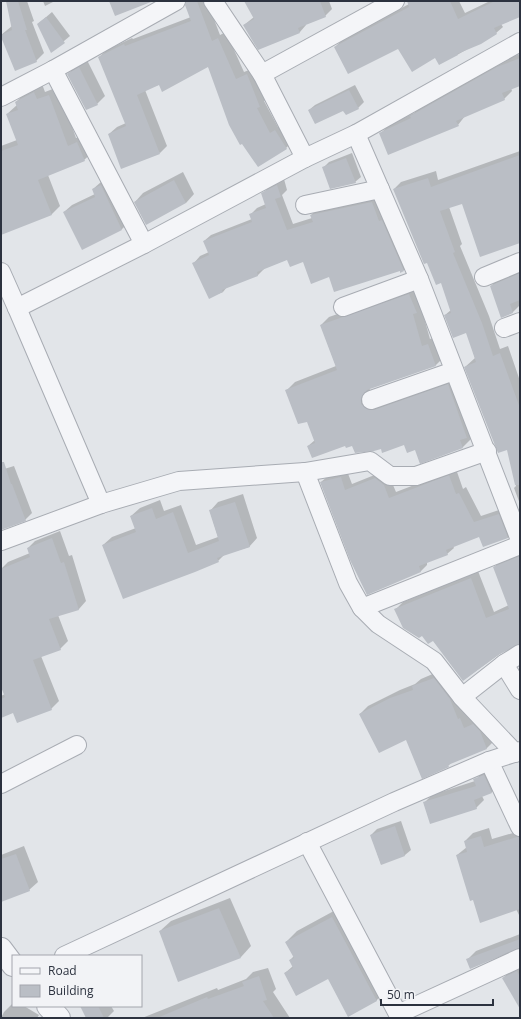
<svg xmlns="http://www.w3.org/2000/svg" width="521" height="1019" font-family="'Open Sans',sans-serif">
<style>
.shadow{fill:#0003}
.building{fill:#babec5}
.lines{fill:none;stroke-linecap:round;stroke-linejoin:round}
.minor-casing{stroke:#a8acb3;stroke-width:20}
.tertiary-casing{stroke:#a8acb3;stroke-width:24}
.minor{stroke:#f4f5f8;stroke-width:18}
.tertiary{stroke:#f4f5f8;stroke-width:22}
</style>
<rect width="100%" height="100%" fill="#e2e5e9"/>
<g class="shadow">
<path d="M7 1H27L34 21 32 22 44 53 36 61 1 35 12 26Z"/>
<path d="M43 1H55L45 6Z"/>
<path d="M192 1H207L220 35 226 32 244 72 254 68 267 99 264 101 278 127 282 124 293 141 286 148 258 166 208 66 145 90 167 146 160 153 109 134 117 127 126 123 99 57 107 50 132 38 133 39 191 17Z"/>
<path d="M245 1H329L332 9 325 16 306 24V25L300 32 244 25 254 17Z"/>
<path d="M410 1H459L465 13 490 1H520V16L501 24 503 27 496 33 457 55 435 57 398 47H335L342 40 409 4Z"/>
<path d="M52 12 70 36 52 51 38 24Z"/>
<path d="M520 54V85L511 88 512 91 504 99 465 116 458 125 381 133 389 125 414 113 420 108 507 59Z"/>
<path d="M87 60 105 96 97 104 68 74 76 66Z"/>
<path d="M42 84 45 92 58 87 76 138 85 135 93 152 84 160 48 175 60 206 52 214 1 234V146L17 140 7 114 17 105 16 102 24 94Z"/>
<path d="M355 85 364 102 358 108 346 114 344 109 309 110 315 105Z"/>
<path d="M520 151V242L463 202 449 207 462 244 460 246 489 316 500 349 508 346 520 381V504L514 488 516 486 508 449 465 367 475 358 467 332 445 315 451 310 442 282 394 189 401 182 436 171 438 180Z"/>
<path d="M352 153 361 177 355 182 323 168 329 162Z"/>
<path d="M183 172 194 194 186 203 135 202 143 193Z"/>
<path d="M109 178 129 222 122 229 82 248 64 212 72 205 95 194 93 189 101 182Z"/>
<path d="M284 179 287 190 282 195 293 224 312 218 311 215 318 208 378 195 410 264 404 270 329 276 304 260 288 259 265 268 258 275 227 287 223 292 210 297 194 263 200 256 209 252 204 241 211 235 252 219 250 215 257 208 266 204 262 194 269 187Z"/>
<path d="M520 270V305L513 312 502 317 491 286 499 278Z"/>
<path d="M417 286 421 307 430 339 436 337 444 357 436 365 370 388 369 395 456 377 474 429 469 434 471 439 463 447 420 462 416 449 405 444 381 447 346 445 308 446 315 440 308 421 287 390 295 382 336 366 321 325 329 317Z"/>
<path d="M14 466 32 513 25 520 1 529V470Z"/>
<path d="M456 469 463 489 466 487 481 516 505 508 514 531 508 538 480 536 453 546 454 548 447 554 427 562V565L421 571 367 594 321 482 328 476 347 471 352 484 382 472 390 478 396 492Z"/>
<path d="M243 494 257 538 249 547 225 554 218 561 103 545 112 537 136 528 131 516 140 508 160 500 164 511 181 505 196 545 218 537 210 511 218 502Z"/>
<path d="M60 531 69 556 72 555 86 601 79 609 58 615 68 641 60 649 41 656 59 701 51 709 14 712 1 717V696L5 694 1 685V569L8 562 30 553 28 548 35 541Z"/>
<path d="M520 553V643L514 644 463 680 433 640 423 635 396 609 403 602 478 571 494 612 509 605 494 567 502 560Z"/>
<path d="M442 670 495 740 487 748 452 762 448 766 407 739 360 714 368 706 400 690 415 684 421 679Z"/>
<path d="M492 768 500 784 492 792 482 796 484 800 476 808 424 803 432 795 475 781 482 772Z"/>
<path d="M401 821 411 850 405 855 381 864 371 835 377 829Z"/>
<path d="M489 828 492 839 520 831V917L516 909 473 899 457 855 467 847 465 841 473 833Z"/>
<path d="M24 846 38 882 29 890 1 901V855Z"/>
<path d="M230 898 251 946 241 957 179 980 160 931 171 921Z"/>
<path d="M343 906 387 989 376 1001 328 977 285 973 293 966 290 960 294 956 286 942 297 931Z"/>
<path d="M520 934V947L467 960 476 951Z"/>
<path d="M520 967V1005L503 978 509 972Z"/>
<path d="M268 968 276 989 273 992 290 1018H142L217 988 218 990 246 979 253 972Z"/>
<path d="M13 1003V1006H24L39 1015 37 1018H1L4 1012Z"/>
<path d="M81 1006H111L114 1011 107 1018H87Z"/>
</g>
<g class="building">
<path d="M6 1H18L27 30H25L37 62 15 71 1 37V35L12 30Z"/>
<path d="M109 1H151V2L115 16Z"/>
<path d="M186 1H197L212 41 218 38 236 79 247 74 260 107 257 108 270 133 275 130 287 149 258 167 242 144 240 145 229 125 208 67 162 92 159 85 137 95 160 154 121 169 108 134 126 126 98 57 124 44 125 46 191 21 185 5Z"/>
<path d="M244 1H320L326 17 298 28 300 33 258 50 243 25 254 19Z"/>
<path d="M407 1H450L458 19 495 1H520V17L494 28 497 34 481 44 457 54 458 55 439 65 435 58 412 72 398 49 348 74 334 47 409 7Z"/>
<path d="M46 17 65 43 51 53 37 24Z"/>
<path d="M520 58V86L502 93 505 100 456 121 459 126 388 155 379 133 411 118 410 116 497 67Z"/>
<path d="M79 67 98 105 86 110 67 74Z"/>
<path d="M349 90 359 109 346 115 343 111 315 124 308 110Z"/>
<path d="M34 92 37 99 49 95 68 146 77 142 85 161 38 180 52 215 1 235V151L18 145 6 114 18 110 15 102Z"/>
<path d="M520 155V243L480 257 462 204 440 211 455 252 453 253 482 323 493 356 500 353 520 408V485H515L507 450 498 453 464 367 476 362 466 333 453 338 444 315 451 313 441 283 436 285 427 263 424 264 393 189 428 178 431 187Z"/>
<path d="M346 158 356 183 330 189 322 167Z"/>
<path d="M174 180 186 203 146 225 134 202Z"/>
<path d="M101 185 122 230 82 250 63 212 95 197 92 189Z"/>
<path d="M277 185 281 197 275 199 287 230 313 222 310 215 372 202 379 221 382 220 404 271 400 273V271L334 292 329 277 311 284 303 262 290 267 287 260 257 272 258 276 222 290 223 292 209 299 192 263 209 255 203 241 252 222 249 214 266 208 261 193Z"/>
<path d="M520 273V300L510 304 513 313 501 318 490 286Z"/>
<path d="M409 294 417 313 413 314 422 346 428 344 436 366 367 390 361 398V404L369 410H374L448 384 467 438 460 440 463 448 420 464 415 450 407 453 404 445 382 453 381 449 374 451 355 453 352 446 346 448 345 446 312 458 307 446 315 443 307 422 298 424 285 390 337 370 320 325Z"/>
<path d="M1 462H4L11 484H12L26 521 1 530Z"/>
<path d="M449 475 456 494 459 493 474 522 499 514 508 538 483 547 479 537 446 550 448 555 419 566 421 572 367 595 350 560 320 482 341 477 345 490 375 478 384 485 389 498Z"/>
<path d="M235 502 250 547 217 558 219 562 195 572 123 599 102 545 136 532 130 516 152 508 156 519 173 512 188 553 219 541 209 510Z"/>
<path d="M52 538 61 563 64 562 79 610 49 619 61 650 33 660 52 710 17 723 13 713 1 718V699L5 697 1 687V569L30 557 27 548Z"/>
<path d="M520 556V644L498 655 463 681 433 641 428 644 422 636 419 638 403 628 394 609 471 578 486 618 509 609 493 567Z"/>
<path d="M434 678 450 699 458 719 460 718 464 728 473 724 480 731 487 749 448 765 449 767 422 779 406 740 379 753 359 714 390 698 413 690 412 686Z"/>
<path d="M484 775 492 793 474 800 477 809 430 824 423 802 476 786 473 779Z"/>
<path d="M395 826 405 856 381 865 370 835Z"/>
<path d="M481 836 484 847 517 837H520V909L480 923 473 900 470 901 456 855 467 852 464 841Z"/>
<path d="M16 854 30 891 1 902V859Z"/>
<path d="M219 908 241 958 178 982 159 931Z"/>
<path d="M332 917 377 1001 348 1017 328 979 296 996 284 973 293 968 289 960 294 958 285 942Z"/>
<path d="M520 939V948L470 969 466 959Z"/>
<path d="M517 971 520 977V1009L502 978Z"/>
<path d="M259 976 267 1000 263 1001 274 1018H157L207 997 208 999 244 986 242 982Z"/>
<path d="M80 1006H98L104 1018H86Z"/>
</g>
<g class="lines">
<defs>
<g id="minor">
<path d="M213 1 262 74 305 158 356 134 520 42"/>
<path d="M53 70 144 244"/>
<path d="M262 74 395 1"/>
<path d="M1 97 53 70 176 1"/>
<path d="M356 134 419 279 520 540"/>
<path d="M305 205 380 189"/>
<path d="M1 272 17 308 144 244 305 158"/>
<path d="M484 277 520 262"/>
<path d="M343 307 419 279"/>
<path d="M504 328 520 322"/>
<path d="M371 400 454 371"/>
<path d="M305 472 348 583 362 608"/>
<path d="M101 504 179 481 305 472 370 461 390 476H416L487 451"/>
<path d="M1 541 101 504 17 308"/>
<path d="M520 654 504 664 520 690"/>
<path d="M462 697 504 664"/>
<path d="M515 753 462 697 434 661 378 624 362 608 520 545"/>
<path d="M489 761 520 827"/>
<path d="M1 784 77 745"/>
<path d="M307 842 398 1014 520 958"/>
<path d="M64 956 394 802 489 761 520 751"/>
</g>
<g id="tertiary">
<path d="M1 949 13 965"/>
<path d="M48 1006 59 1018"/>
</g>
</defs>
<use href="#minor" class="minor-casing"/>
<use href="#tertiary" class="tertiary-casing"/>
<use href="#minor" class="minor"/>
<use href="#tertiary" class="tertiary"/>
</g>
<rect width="521" height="1019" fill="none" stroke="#2c323f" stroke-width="4"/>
<rect x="12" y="955" width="130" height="52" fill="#f2f3f6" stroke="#a3a6ad"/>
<rect x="20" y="968" width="20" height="6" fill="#f4f5f8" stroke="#a3a6ad"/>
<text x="48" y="975" font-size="12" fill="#2c323f">Road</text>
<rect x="20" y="985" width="20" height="12" fill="#babec5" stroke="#a3a6ad"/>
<text x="48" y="995" font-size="12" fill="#2c323f">Building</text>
<path d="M381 999v6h112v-6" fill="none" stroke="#2c323f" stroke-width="2"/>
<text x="387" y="999" font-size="12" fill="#2c323f" stroke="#f2f3f6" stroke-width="3" paint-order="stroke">50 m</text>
</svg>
